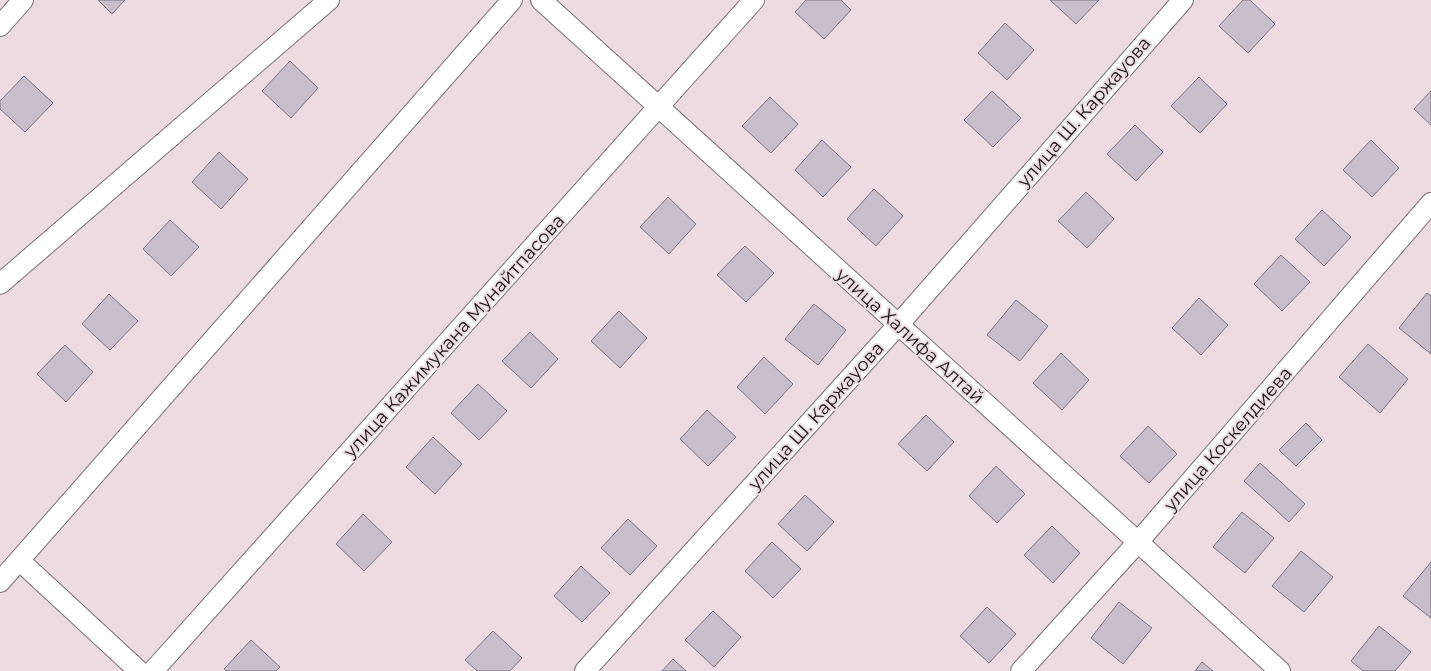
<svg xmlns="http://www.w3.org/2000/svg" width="1431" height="671" font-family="Montserrat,sans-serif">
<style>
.building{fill:#c8becb;stroke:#7d7480}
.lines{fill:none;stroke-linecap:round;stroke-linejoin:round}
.street-casing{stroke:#7d6f74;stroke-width:22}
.street{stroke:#fff;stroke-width:20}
.labels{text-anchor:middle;stroke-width:4;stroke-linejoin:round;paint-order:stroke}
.street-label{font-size:18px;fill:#140f11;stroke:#ecdce2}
</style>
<rect width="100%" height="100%" fill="#ecdce2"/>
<g class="building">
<path d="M98 0H125L112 14Z"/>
<path d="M806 0H841L851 10 824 39 795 12Z"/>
<path d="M1050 0H1099L1076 24Z"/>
<path d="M1243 0H1250L1275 24 1248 53 1219 26Z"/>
<path d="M1005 23 1034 50 1007 80 978 53Z"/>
<path d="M290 61 318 88 291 118 262 91Z"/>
<path d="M24 76 53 103 25 132 0 109V101Z"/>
<path d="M1199 77 1227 104 1200 133 1171 106Z"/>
<path d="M992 91 1021 118 993 147 964 120Z"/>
<path d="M1431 91V125L1414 109Z"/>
<path d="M770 97 798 124 771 153 742 126Z"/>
<path d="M1135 125 1163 152 1136 181 1107 154Z"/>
<path d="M822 140 851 167 823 197 795 170Z"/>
<path d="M1371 140 1399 168 1372 197 1343 170Z"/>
<path d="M219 152 248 179 221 209 192 182Z"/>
<path d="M874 189 903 216 876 246 847 219Z"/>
<path d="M1086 192 1114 219 1087 248 1058 221Z"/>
<path d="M668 197 696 224 669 254 640 227Z"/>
<path d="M1322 210 1351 237 1324 266 1295 239Z"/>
<path d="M170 220 199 247 171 276 143 249Z"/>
<path d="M745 246 774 273 746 302 717 275Z"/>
<path d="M1281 255 1310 282 1282 311 1254 284Z"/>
<path d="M1427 293 1431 296V354L1399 328Z"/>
<path d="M109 294 138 321 110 350 82 324Z"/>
<path d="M1199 298 1228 325 1201 355 1172 328Z"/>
<path d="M1016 300 1048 326 1020 361 987 335Z"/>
<path d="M814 304 846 330 818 365 785 339Z"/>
<path d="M619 311 647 338 620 368 591 341Z"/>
<path d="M530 332 558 359 531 388 502 361Z"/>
<path d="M1368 344 1408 379 1380 413 1339 377Z"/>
<path d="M65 345 93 372 66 402 37 374Z"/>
<path d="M1061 353 1089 380 1062 410 1033 383Z"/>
<path d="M764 357 793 384 765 414 737 387Z"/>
<path d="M478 384 507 411 479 440 451 413Z"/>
<path d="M707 410 736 437 708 466 680 439Z"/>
<path d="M926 415 954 442 927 471 898 444Z"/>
<path d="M1306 423 1322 440 1296 466 1279 450Z"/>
<path d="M1148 426 1177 454 1149 483 1120 456Z"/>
<path d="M433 437 462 464 435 494 406 467Z"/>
<path d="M1260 463 1305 504 1289 522 1244 481Z"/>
<path d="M996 466 1025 494 997 523 969 496Z"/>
<path d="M805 495 834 522 807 551 778 524Z"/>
<path d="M1242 512 1274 538 1245 573 1213 547Z"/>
<path d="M363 514 392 542 364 571 336 544Z"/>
<path d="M628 519 657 546 630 575 601 548Z"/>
<path d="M1052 526 1080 553 1053 583 1024 555Z"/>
<path d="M772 542 801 569 773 598 745 571Z"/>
<path d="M1301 551 1333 577 1304 612 1272 586Z"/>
<path d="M1431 562V618L1403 596Z"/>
<path d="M581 566 610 593 582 622 554 596Z"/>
<path d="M1119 602 1152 628 1123 664 1091 638Z"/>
<path d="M987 607 1016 634 989 663 960 636Z"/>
<path d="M713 611 741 637 714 667 685 640Z"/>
<path d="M1379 626 1411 652 1395 671H1363L1351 661Z"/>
<path d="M493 631 522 658 510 671H477L465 660Z"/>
<path d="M251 640 280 667 276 671H226L224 669Z"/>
<path d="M673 659 686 671H662Z"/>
<path d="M1202 662 1213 671H1195Z"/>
</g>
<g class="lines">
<defs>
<g id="street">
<path d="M541 0 1280 671"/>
<path d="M0 26 23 0"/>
<path d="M0 284 329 0"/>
<path d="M20 561 139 671"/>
<path d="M0 582 512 0"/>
<path d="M153 671 754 0"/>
<path d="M585 671 898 325 1183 0"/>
<path d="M1021 671 1138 542 1431 203"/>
</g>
</defs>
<use href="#street" class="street-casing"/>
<use href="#street" class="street"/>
</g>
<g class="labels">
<g class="street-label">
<text transform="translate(1084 112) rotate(-49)" y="6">улица Ш. Каржауова</text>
<text transform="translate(454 336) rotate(-48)" y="6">улица Кажимукана Мунайтпасова</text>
<text transform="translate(910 336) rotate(42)" y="6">улица Халифа Алтай</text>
<text transform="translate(816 416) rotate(-48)" y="6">улица Ш. Каржауова</text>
<text transform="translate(1228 439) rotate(-49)" y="6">улица Коскелдиева</text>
</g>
</g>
</svg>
